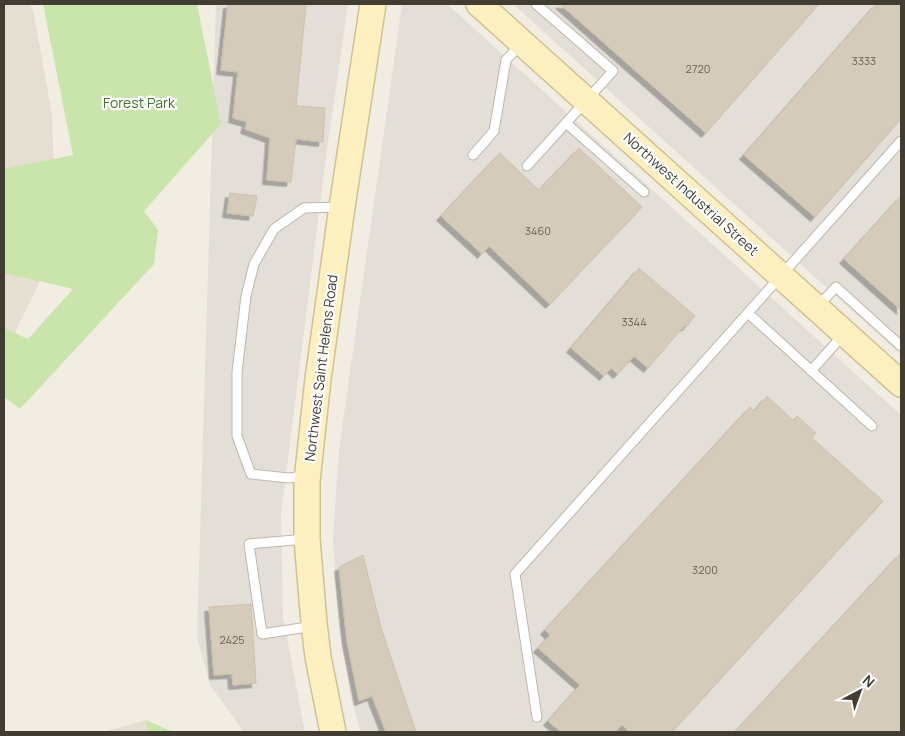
<svg xmlns="http://www.w3.org/2000/svg" width="905" height="736" font-family="Manrope,sans-serif">
<style>
.residential{fill:#e5dfd1}
.industrial{fill:#e3ded8}
.green{fill:#cae5ab}
.building{fill:#d5cbbb;stroke:#cdc1ac;filter:url(#shadow)}
.lines{fill:none;stroke-linecap:round;stroke-linejoin:round}
.lane-casing{stroke:#bfb8a9;stroke-width:11}
.secondary-casing{stroke:#d0c193;stroke-width:28}
.lane{stroke:#fff;stroke-width:9}
.secondary{stroke:#fdf0c0;stroke-width:25}
.labels{text-anchor:middle;stroke-width:4.5;stroke-linejoin:round;paint-order:stroke}
.number-label{font-size:11px;fill:#676055}
.park-label{font-size:14px;fill:#437229;stroke:#fff}
.street-label{font-size:14px;fill:#423d33;stroke:#fff}
</style>
<defs>
<filter id="shadow"><feDropShadow dx="-4.5" dy="4.5" stdDeviation="0" flood-color="#0004"/></filter>
</defs>
<rect width="100%" height="100%" fill="#f1ede2"/>
<g class="residential">
<path d="M4 4H30L34 14 52 115 55 203 38 286 4 355Z"/>
<path d="M146 720 148 732H103Z"/>
</g>
<g class="industrial">
<path d="M216 4H348L326 156 281 514 283 617 305 732H244L210 685 197 636Z"/>
<path d="M402 4H447L901 415V732H361L352 702 339 628 333 540 339 450Z"/>
<path d="M513 4H901V355Z"/>
</g>
<g class="green">
<path d="M43 4H197L221 124 144 211 158 230 154 264 20 409 4 397V328L28 339 73 289 4 273V169L73 155Z"/>
<path d="M146 720 173 732H148Z"/>
</g>
<g class="building">
<path d="M228 4H306L296 106 325 108 323 142 296 139 291 182 267 180 270 138 245 129 247 122 233 118 238 72 221 70Z"/>
<path d="M560 4H819L706 133Z"/>
<path d="M876 4H901V119L815 217 744 155Z"/>
<path d="M579 148 642 207 550 304 489 246 482 254 441 216 500 153 539 190Z"/>
<path d="M230 193 257 196 253 216 227 213Z"/>
<path d="M901 196V310L844 259Z"/>
<path d="M639 268 695 316 686 327 685 325 648 368 634 356 618 374 611 368 604 376 571 348Z"/>
<path d="M767 396 793 420 797 416 816 433 812 438 883 501 672 732H630L622 725 615 732H561L548 721 580 685 538 648 550 635 545 630 750 407 754 411Z"/>
<path d="M901 553V732H735L888 567Z"/>
<path d="M363 555 381 628 416 732H386L372 696 359 701 347 641 339 567Z"/>
<path d="M251 604 256 683 233 685 232 674 214 675 209 607Z"/>
</g>
<g class="lines">
<defs>
<g id="lane">
<path d="M566 123 644 192"/>
<path d="M473 155 494 131 506 60 521 44"/>
<path d="M527 166 613 71 536 4"/>
<path d="M817 307 836 287 901 346"/>
<path d="M748 313 872 426"/>
<path d="M811 371 843 335"/>
<path d="M306 476 288 478 251 474 237 436V372L246 296 254 264 274 229 304 208 342 207"/>
<path d="M306 539 249 544 262 634 314 626"/>
<path d="M537 717 515 574 901 141"/>
</g>
<g id="secondary">
<path d="M479 4 901 384"/>
<path d="M333 732 318 657 314 623 307 539V481L318 379 342 207 373 4"/>
</g>
</defs>
<use href="#lane" class="lane-casing"/>
<use href="#secondary" class="secondary-casing"/>
<use href="#lane" class="lane"/>
<use href="#secondary" class="secondary"/>
</g>
<g class="labels">
<g class="number-label">
<text x="864" y="65">3333</text>
<text x="698" y="73">2720</text>
<text x="538" y="235">3460</text>
<text x="634" y="326">3344</text>
<text x="705" y="574">3200</text>
<text x="232" y="644">2425</text>
</g>
<g class="park-label">
<text x="139" y="108">Forest Park</text>
</g>
<g class="street-label">
<text transform="translate(691 194) rotate(42)" y="5">Northwest Industrial Street</text>
<text transform="translate(321 368) rotate(-83)" y="5">Northwest Saint Helens Road</text>
</g>
</g>
<rect width="905" height="736" fill="none" stroke="#423d33" stroke-width="10"/>
<g transform="translate(860 691) rotate(41)" stroke="#ffffff" stroke-width="4" paint-order="stroke">
<path d="M0-4L9 19L0 12L-9 19Z" fill="#423d33"/>
<text y="-8" font-size="14" font-weight="bold" text-anchor="middle" fill="#423d33">N</text>
</g>
</svg>
